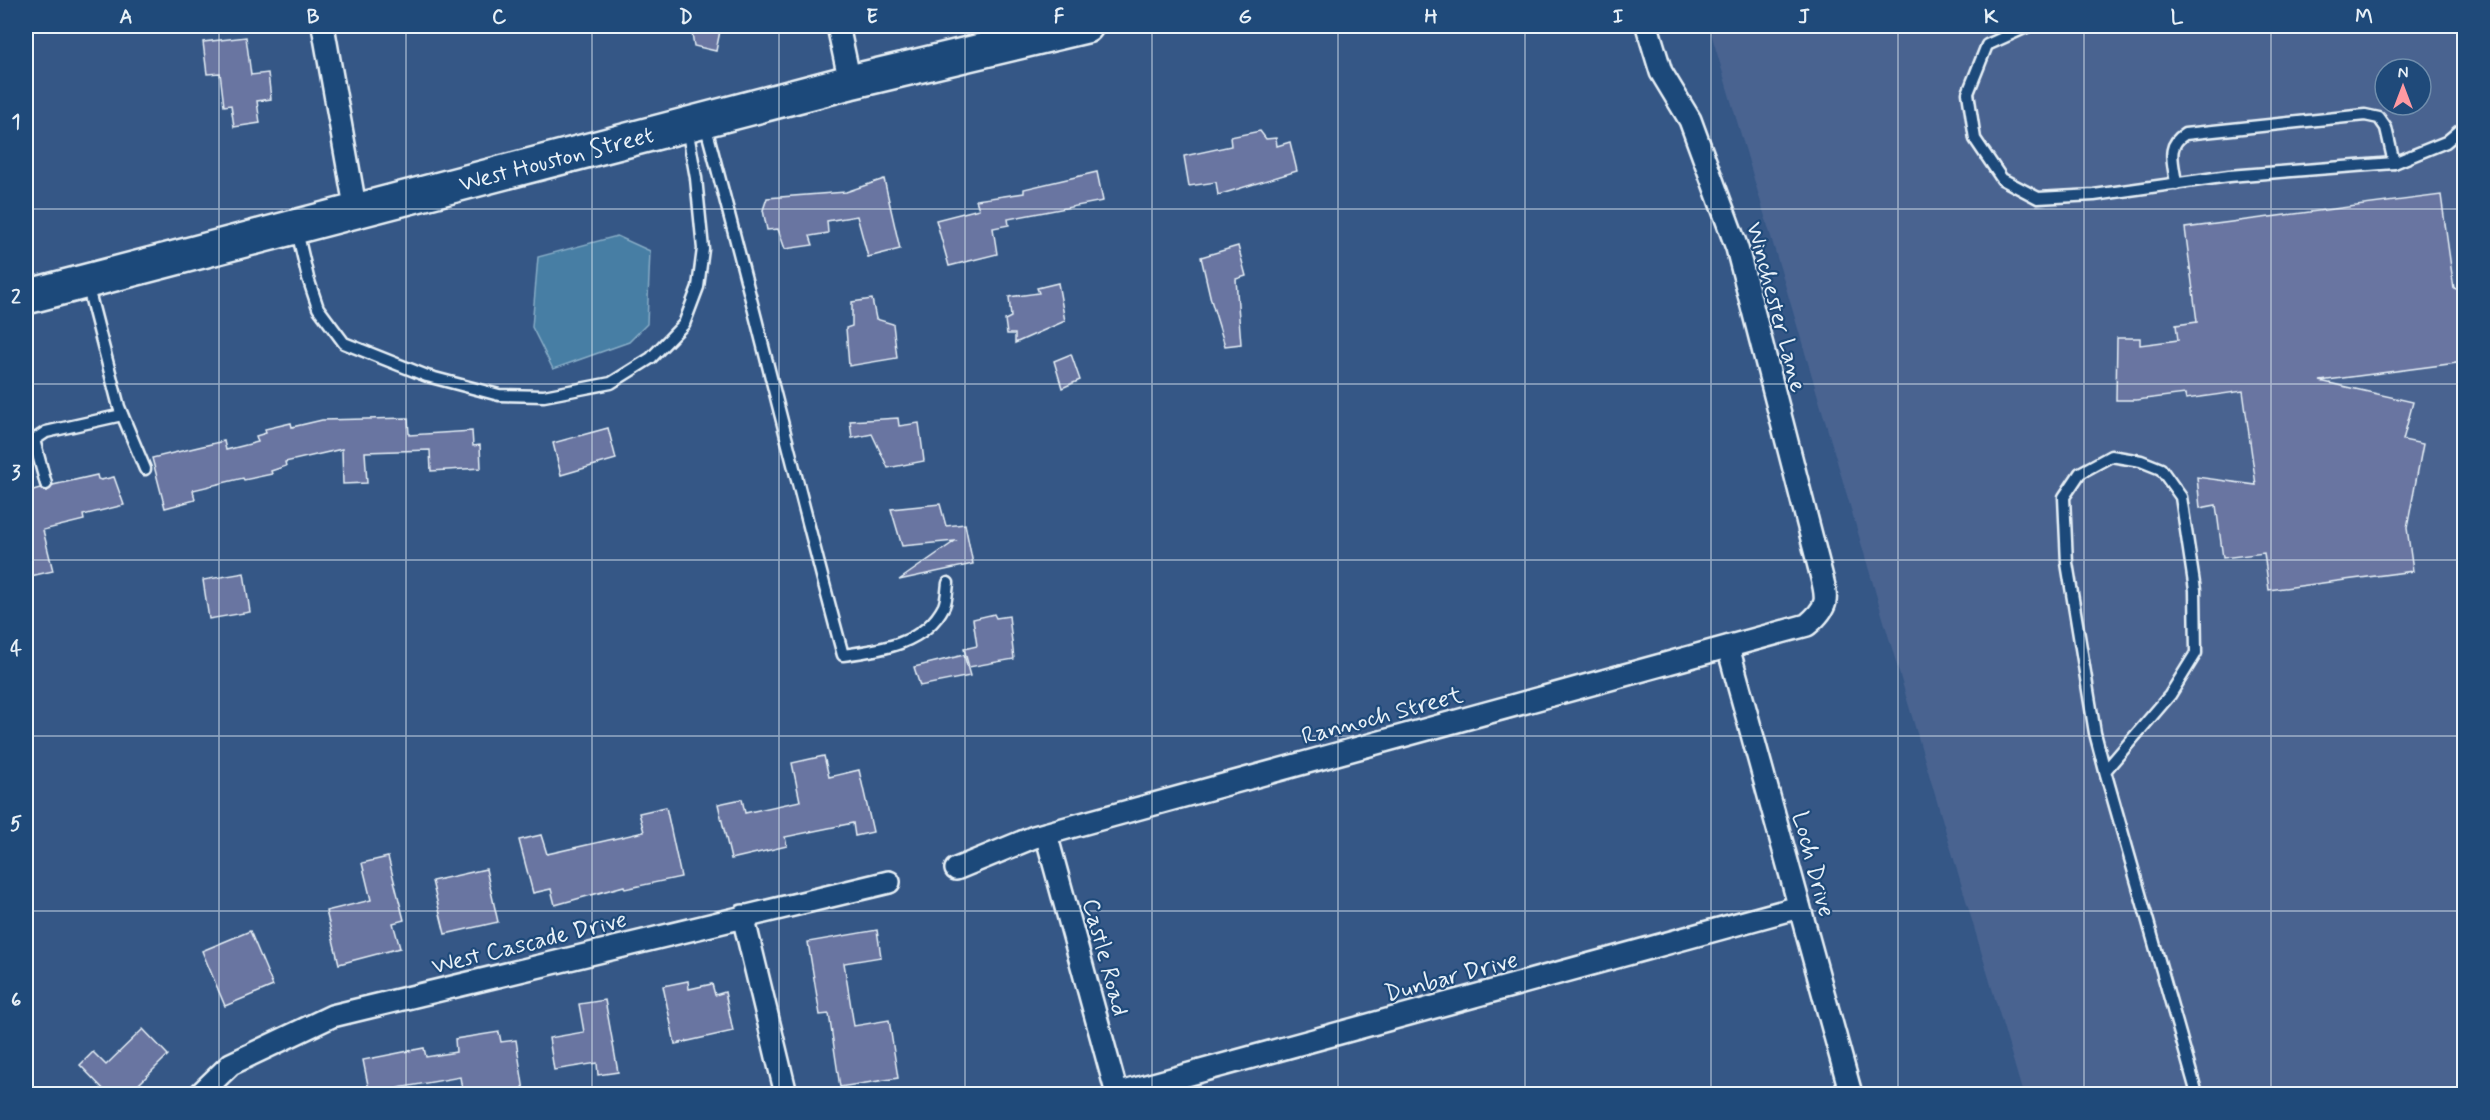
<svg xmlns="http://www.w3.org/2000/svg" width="2490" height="1120" font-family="Mynerve,sans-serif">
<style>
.built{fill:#486390;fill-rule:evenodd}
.water{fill:#477ea4;stroke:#87acc6;stroke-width:1.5}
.building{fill:#6975a1;stroke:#e8f1f8;stroke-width:1.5}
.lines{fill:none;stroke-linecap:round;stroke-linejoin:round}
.service-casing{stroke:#e8f1f8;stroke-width:15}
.minor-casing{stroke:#e8f1f8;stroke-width:26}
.primary-casing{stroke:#e8f1f8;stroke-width:38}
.service{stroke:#1f4a7a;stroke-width:10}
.minor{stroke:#1f4a7a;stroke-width:21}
.primary{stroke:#1f4a7a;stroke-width:33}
.grid{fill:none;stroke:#e8f1f8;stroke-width:1.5;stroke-opacity:0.55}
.labels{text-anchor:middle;stroke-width:4.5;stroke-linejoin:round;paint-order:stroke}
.street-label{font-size:24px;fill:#e8f1f8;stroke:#1f4a7a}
.neatline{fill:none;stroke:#e8f1f8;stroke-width:2}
.grid-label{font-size:20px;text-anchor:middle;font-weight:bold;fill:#e8f1f8}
</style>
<rect width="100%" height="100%" fill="#355786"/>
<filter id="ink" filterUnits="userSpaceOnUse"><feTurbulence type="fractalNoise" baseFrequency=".0167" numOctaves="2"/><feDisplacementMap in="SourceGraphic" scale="12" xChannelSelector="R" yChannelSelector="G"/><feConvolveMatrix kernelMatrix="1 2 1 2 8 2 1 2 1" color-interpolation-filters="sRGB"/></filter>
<g filter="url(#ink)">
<path class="built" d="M1709 26H2464V1094H2023ZM2385 69H2421V105H2385Z"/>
<path class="water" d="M617 236 650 251 647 324 629 342 553 369 532 327 538 257Z"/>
<g class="building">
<path d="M691 26H721L716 51 694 46Z"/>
<path d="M246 37 251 75 268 73 271 99 257 101 260 123 234 127 231 105 224 106 220 73 207 74 203 42Z"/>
<path d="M1260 131 1266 139 1276 138 1277 146 1290 142 1297 171 1218 195 1216 182 1189 186 1184 156 1231 146 1230 137Z"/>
<path d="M1097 172 1103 201 1008 219 1009 225 993 228 997 254 949 266 936 220 979 209 976 200 1024 193V189Z"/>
<path d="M884 179 900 249 868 257 857 216 827 221 828 233 810 236 813 245 785 249 778 229 767 230 763 210 767 198 846 192Z"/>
<path d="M2441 195 2454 289 2464 287V362L2320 381 2413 402 2403 440 2423 444 2407 528 2413 571 2269 590 2264 553 2223 558 2216 505 2200 508 2197 477 2256 485 2243 391 2186 399 2185 394 2136 400H2116L2117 338H2140V345L2178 340 2176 325 2197 322 2185 228Z"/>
<path d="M1238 246 1246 276 1236 279 1241 344 1225 346 1211 300 1201 257Z"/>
<path d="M1058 283 1065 321 1015 343V334H1007L1005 320 1011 317 1009 297 1039 293 1037 288Z"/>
<path d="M872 299 876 319 893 324 897 358 849 366 846 328 852 326V302Z"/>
<path d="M1071 354 1080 380 1062 388 1054 361Z"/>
<path d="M408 418 409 435 472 431 473 446 480 445 481 468 431 471 430 450 365 452 367 483 343 484 342 449 285 462 286 466 271 471 272 474 244 480 243 478 193 490 195 500 165 508 152 458 224 441 226 450 258 442 256 436 266 433 265 429 291 423 292 427 322 420Z"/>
<path d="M898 418 899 426 919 423 924 461 888 468 872 434 852 438 850 421Z"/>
<path d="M608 428 616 459 561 475 553 443Z"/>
<path d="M97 475 98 479 101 480 114 477 124 505 83 515 84 520 43 530 53 571 26 577V492L40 488 47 491 53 485Z"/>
<path d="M940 504 946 526 965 524 973 564 899 580 955 541 902 546 891 509Z"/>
<path d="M244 573 250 612 209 619 203 580Z"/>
<path d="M994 614 996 618 1009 616 1014 659 969 667 964 649 977 646 973 619Z"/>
<path d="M964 655 970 676 920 686 914 667Z"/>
<path d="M824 756 829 777 859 770 873 832 855 836 853 823 785 837 787 846 731 859 718 804 742 799 745 813 800 801 792 763Z"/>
<path d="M666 807 681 877 625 889 624 886 555 905 551 889 533 893 519 840 541 835 547 854 644 832 639 813Z"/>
<path d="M388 857 404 920 393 923 400 948 339 964 326 911 371 900 362 863Z"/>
<path d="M486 869 498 922 445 934 432 881Z"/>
<path d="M877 930 881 957 844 963 854 1026 889 1020 898 1078 840 1087 829 1014 820 1015 808 942Z"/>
<path d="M250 931 273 986 225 1006 202 951Z"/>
<path d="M688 981 689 989 712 984 715 995 725 992 733 1031 675 1044 663 986Z"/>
<path d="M605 1000 618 1072 598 1075 597 1063 554 1070 549 1038 584 1032 579 1004Z"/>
<path d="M143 1029 168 1055 128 1095H109L80 1065 93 1052 106 1065Z"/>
<path d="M499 1032 501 1042 516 1040 524 1091 499 1095H463L460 1077 398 1088 400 1095H370L363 1060 424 1048 426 1057 456 1052 455 1039Z"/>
</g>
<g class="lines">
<defs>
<g id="service">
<path d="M2029 26 1987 45 1968 93 1975 139 2002 179 2038 198 2094 195 2229 176 2394 163 2446 142 2464 127"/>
<path d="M705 124C753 300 795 479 843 655 881 650 925 644 944 606 947 599 947 590 948 583"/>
<path d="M2176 184C2174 163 2165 146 2185 134L2365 115 2379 118 2386 128 2394 163"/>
<path d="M297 231 308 278 318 308 344 343 427 376 499 395 544 396 611 383 651 358 684 324 698 287 703 249 696 178 687 128"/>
<path d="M87 284 119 407 145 469"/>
<path d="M26 435 34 440 46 484"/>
<path d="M34 440 46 432 122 415"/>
<path d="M2105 771 2170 695 2196 653 2195 590 2181 497 2161 469 2141 461 2111 456 2080 473 2064 497 2067 563 2095 733 2105 771 2139 890 2197 1094"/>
</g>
<g id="minor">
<path d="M323 26 356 212"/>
<path d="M838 26 850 82"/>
<path d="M1728 647 1851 1094"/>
<path d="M1046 834 1117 1094"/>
<path d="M956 869 1034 837 1807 625C1831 605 1827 598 1820 570L1737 248 1690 120 1661 72 1647 26"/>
<path d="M743 916 786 1094"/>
<path d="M200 1094 231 1064 332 1016 889 882"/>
<path d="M1117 1094 1799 907"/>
</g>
<g id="primary">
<path id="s1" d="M26 297 850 82 1086 26"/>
</g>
</defs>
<use href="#service" class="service-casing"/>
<use href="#minor" class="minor-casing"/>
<use href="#primary" class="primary-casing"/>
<use href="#service" class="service"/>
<use href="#minor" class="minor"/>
<use href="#primary" class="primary"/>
</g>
</g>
<path class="grid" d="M219 26V1094M406 26V1094M592 26V1094M779 26V1094M965 26V1094M1152 26V1094M1338 26V1094M1525 26V1094M1711 26V1094M1898 26V1094M2084 26V1094M2271 26V1094M26 209H2464M26 384H2464M26 560H2464M26 736H2464M26 911H2464"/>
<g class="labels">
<g class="street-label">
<text dy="8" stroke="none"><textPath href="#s1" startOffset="548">West Houston Street</textPath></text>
<text transform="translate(1777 307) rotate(75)" y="8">Winchester Lane</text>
<text transform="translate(1382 715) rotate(-15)" y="8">Rannoch Street</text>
<text transform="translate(1814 864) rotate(75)" y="8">Loch Drive</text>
<text transform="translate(529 942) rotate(-14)" y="8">West Cascade Drive</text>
<text transform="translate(1106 957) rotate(75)" y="8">Castle Road</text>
<text transform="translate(1451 976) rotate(-15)" y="8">Dunbar Drive</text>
</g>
</g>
<rect width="2490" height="1120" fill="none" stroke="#1f4a7a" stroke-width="66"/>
<g transform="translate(2403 87)"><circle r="28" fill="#1f4a7a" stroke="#6f8dac" stroke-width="1.5"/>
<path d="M0-4.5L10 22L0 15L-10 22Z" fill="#ff9aa2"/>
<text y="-9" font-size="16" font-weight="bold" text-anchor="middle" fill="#e8f1f8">N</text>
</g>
<rect x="33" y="33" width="2424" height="1054" class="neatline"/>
<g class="grid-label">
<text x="126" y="23">A</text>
<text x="313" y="23">B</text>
<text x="499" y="23">C</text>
<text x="686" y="23">D</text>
<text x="872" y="23">E</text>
<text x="1059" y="23">F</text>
<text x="1245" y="23">G</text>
<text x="1431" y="23">H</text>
<text x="1618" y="23">I</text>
<text x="1804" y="23">J</text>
<text x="1991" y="23">K</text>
<text x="2177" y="23">L</text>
<text x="2364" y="23">M</text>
<text x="16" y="128">1</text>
<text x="16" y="303">2</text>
<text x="16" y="479">3</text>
<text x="16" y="655">4</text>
<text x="16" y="830">5</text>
<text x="16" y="1006">6</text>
</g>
</svg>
